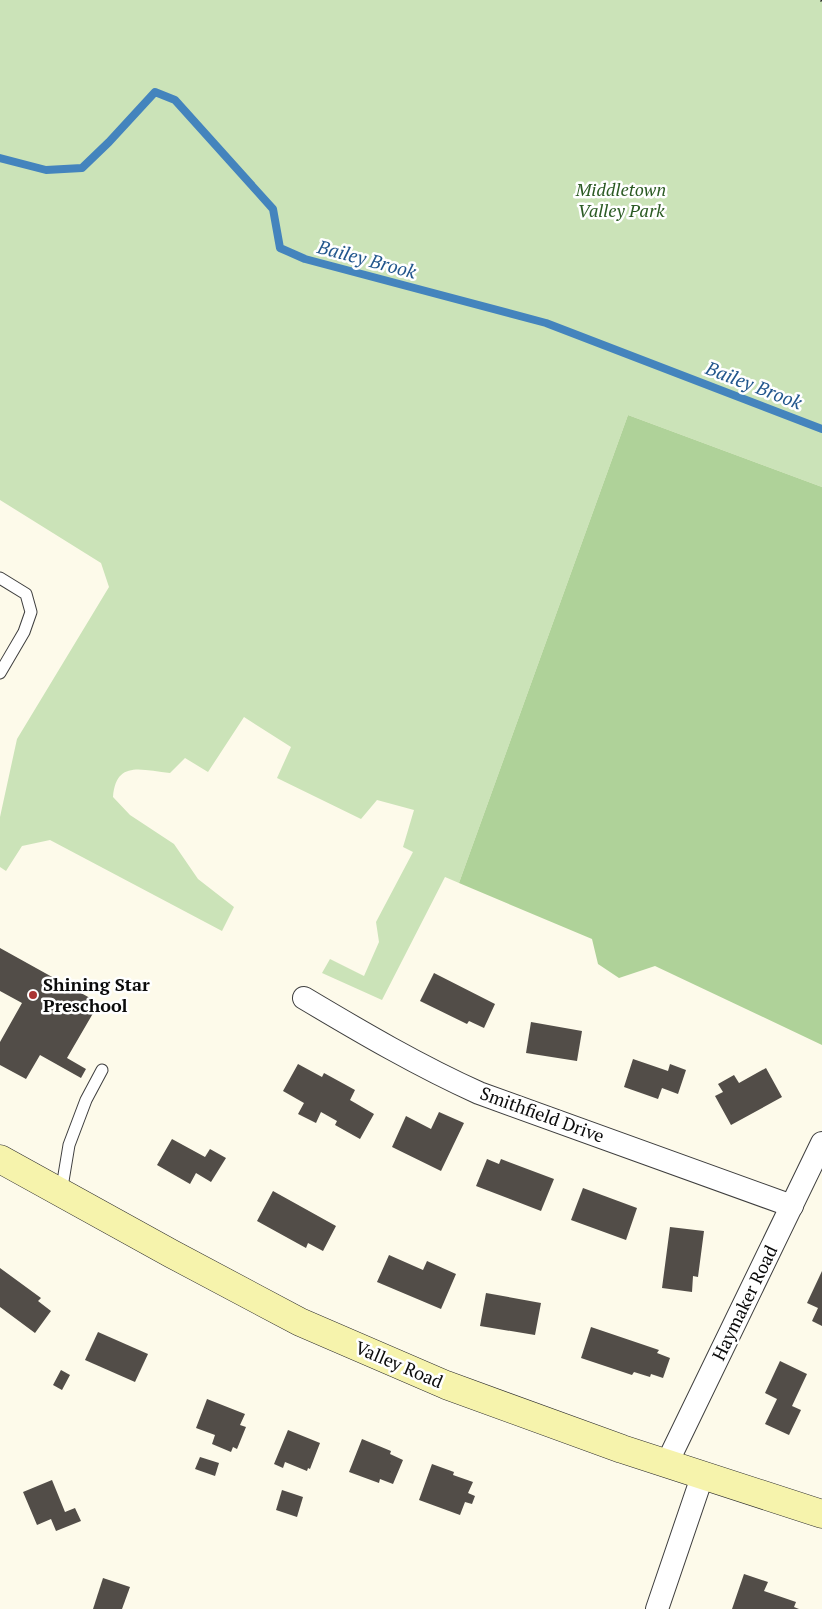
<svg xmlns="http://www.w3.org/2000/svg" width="822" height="1609" font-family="'PT Serif',serif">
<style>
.green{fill:#cbe3b8}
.forest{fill:#afd299}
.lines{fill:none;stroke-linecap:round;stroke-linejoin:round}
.stream{stroke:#4484bd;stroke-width:8}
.building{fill:#524d48}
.lane-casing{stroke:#3e3e3e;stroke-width:13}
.street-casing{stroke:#3e3e3e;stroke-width:24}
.secondary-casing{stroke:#2d2d2d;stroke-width:29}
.path{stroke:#2d2d2d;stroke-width:3;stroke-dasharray:5 2.5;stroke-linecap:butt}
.lane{stroke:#fff;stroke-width:11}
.street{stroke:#fff;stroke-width:22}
.secondary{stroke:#f6f3ac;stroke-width:28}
.poi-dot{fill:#aa3533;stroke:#fff;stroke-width:2}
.labels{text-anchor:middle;stroke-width:5;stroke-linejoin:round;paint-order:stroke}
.park-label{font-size:18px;font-style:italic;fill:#2b5a23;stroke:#fff}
.poi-label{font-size:18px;font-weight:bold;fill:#0b0b0b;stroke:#fff;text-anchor:start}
.street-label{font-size:18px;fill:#0b0b0b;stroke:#fff}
.water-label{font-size:19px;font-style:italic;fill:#23578d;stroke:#fff}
</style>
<rect width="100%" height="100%" fill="#fdfaea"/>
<path class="green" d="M0 0H822V487L628 415 459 883 445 877 382 1000 322 973 330 959 364 976 379 942 376 922 413 852 403 847 414 810 377 800 361 819 277 778 291 747 244 717 208 772 185 758 170 773C141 770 116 760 113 797L130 815 174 844 198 879 234 907 222 931 50 840 22 846 6 871 0 867V817L17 739 109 587 101 563 0 500Z"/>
<path class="forest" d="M628 415 822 487V1045L655 966 619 978 598 964 592 939 459 883Z"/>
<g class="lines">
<path class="stream" d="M0 158 46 170 82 168 109 142 155 92 175 100 273 209 280 248 305 259 546 323 822 429"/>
</g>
<g class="building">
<path d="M0 948 99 1003 67 1058 86 1069 81 1078 40 1055 26 1079 0 1065V1042L22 1003 0 991Z"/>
<path d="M434 973 495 1004 484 1028 469 1021 467 1024 420 1001Z"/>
<path d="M531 1022 582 1031 577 1061 526 1053Z"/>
<path d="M633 1059 668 1071 670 1064 686 1070 678 1094 662 1088 658 1099 624 1087Z"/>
<path d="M298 1064 322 1077 324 1073 355 1090 350 1100 374 1114 360 1139 335 1125 337 1121 321 1112 316 1123 298 1114 304 1103 283 1091Z"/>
<path d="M766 1068 782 1097 731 1125 715 1096 723 1092 718 1084 734 1075 739 1083Z"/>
<path d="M439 1112 464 1123 441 1171 392 1147 406 1116 431 1129Z"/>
<path d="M172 1139 205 1157 210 1149 226 1158 211 1182 196 1173 190 1184 157 1165Z"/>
<path d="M487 1159 499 1164 501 1159 554 1179 541 1211 476 1186Z"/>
<path d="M583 1188 637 1208 626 1240 571 1220Z"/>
<path d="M273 1191 336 1226 323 1251 308 1243 306 1248 257 1221Z"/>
<path d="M670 1227 704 1231 698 1277 693 1276 692 1292 662 1288Z"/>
<path d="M389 1255 423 1270 427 1261 456 1274 441 1309 377 1282Z"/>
<path d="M0 1268 41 1298 38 1301 51 1311 35 1333 0 1307Z"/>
<path d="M822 1271V1326L812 1321 818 1308 807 1303Z"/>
<path d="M486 1293 541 1303 535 1335 480 1326Z"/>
<path d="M591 1327 659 1350 657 1353 670 1358 663 1378 651 1374 650 1377 634 1372 632 1375 581 1358Z"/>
<path d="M98 1332 148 1354 135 1382 85 1360Z"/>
<path d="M780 1361 807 1374 792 1406 801 1410 789 1435 765 1424 777 1399 765 1393Z"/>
<path d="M61 1370 70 1375 62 1390 53 1385Z"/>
<path d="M207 1399 245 1414 240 1425 246 1427 237 1449 233 1447 231 1452 212 1444 215 1435 196 1428Z"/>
<path d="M288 1430 320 1443 310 1469 308 1468 307 1471 285 1462 283 1468 274 1464Z"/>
<path d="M362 1439 391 1451 390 1454 403 1460 393 1484 380 1479 379 1483 349 1472Z"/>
<path d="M200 1457 219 1463 215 1476 195 1469Z"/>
<path d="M432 1464 454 1472 453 1475 473 1482 468 1493 475 1496 472 1504 465 1502 460 1515 419 1500Z"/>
<path d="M52 1480 65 1512 75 1508 81 1521 56 1531 51 1519 37 1525 23 1492Z"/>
<path d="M282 1490 303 1497 297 1517 276 1510Z"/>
<path d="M744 1574 768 1582 764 1591 796 1602 794 1607 799 1609H732Z"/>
<path d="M103 1578 130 1587 122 1609H93Z"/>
</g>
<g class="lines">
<defs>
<g id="lane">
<path d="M0 578 26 594 31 612 24 632 0 673"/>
<path d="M61 1193 69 1145 86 1100 102 1070"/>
</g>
<g id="street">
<path d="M304 998C361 1032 419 1066 479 1093L792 1206"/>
<path d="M667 1463 822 1143"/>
<path d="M657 1609 703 1474"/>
</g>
<path id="secondary" d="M0 1159 172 1254 300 1322 446 1385 622 1449 822 1514"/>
</defs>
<use href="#lane" class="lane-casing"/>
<use href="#street" class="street-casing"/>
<use href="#secondary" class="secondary-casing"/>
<path class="path" d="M821 0 822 1"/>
<use href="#lane" class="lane"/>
<use href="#street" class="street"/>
<use href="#secondary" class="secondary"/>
</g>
<circle class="poi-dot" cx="33" cy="995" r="5"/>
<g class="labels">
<g class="park-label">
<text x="621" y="196">Middletown<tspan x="621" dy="21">Valley Park</tspan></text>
</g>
<g class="poi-label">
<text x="43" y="991">Shining Star<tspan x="43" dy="21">Preschool</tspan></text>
</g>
<g class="street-label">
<text transform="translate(542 1115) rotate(20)" y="6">Smithfield Drive</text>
<text transform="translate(745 1303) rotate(-64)" y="6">Haymaker Road</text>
<text transform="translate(399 1365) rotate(23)" y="6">Valley Road</text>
</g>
<g class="water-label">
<text transform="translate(367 259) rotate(15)" y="7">Bailey Brook</text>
<text transform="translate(754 385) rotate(21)" y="7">Bailey Brook</text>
</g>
</g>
</svg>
